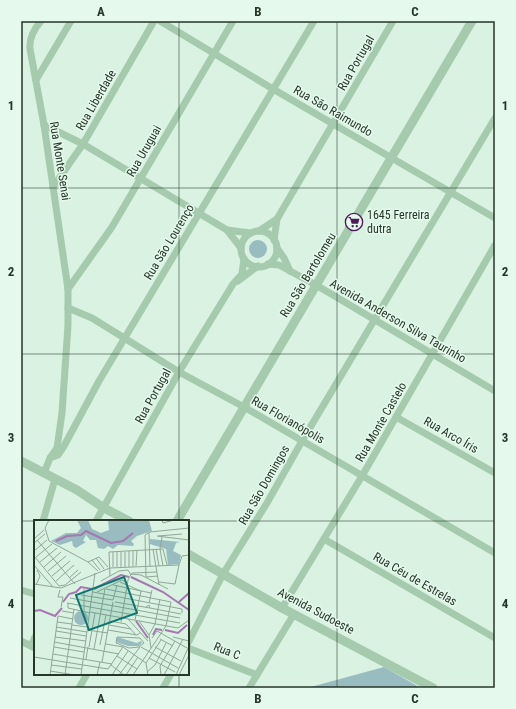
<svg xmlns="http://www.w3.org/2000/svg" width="516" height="709" font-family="'Roboto Condensed',sans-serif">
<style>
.green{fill:#99bcc1}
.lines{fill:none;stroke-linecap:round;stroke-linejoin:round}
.minor{stroke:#a5caae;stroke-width:7}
.tertiary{stroke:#a5caae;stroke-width:9}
.grid{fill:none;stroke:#263628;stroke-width:1;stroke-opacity:0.55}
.labels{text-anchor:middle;stroke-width:3;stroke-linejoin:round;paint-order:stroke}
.street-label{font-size:12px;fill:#263628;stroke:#e5faec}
.poi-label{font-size:12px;fill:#263628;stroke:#e5faec;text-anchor:start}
.inset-river{fill:none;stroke:#a677b0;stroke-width:2}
.inset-road{fill:none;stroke:#91a797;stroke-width:1}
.view{fill:#0f766e;fill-opacity:0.15;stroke:#0f766e;stroke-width:2}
.inset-edge{fill:none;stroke:#263628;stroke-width:2}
.neatline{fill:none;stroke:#263628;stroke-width:1.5}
.grid-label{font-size:13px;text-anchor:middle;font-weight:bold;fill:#263628}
</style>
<rect width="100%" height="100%" fill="#d9f2e1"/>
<g class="green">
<circle cx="258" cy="249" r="9"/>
<path d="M384 667 421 688H307Z"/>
</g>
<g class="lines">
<g class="minor">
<path d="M41 21C34 29 29 38 30 49L44 125 68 289V325L62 413 57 448 50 458"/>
<path d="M160 21 273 89 495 218"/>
<path d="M36 80 71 21"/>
<path d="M44 125 83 144 227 230 241 248"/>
<path d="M53 187 83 144 154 21"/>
<path d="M227 230 250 233"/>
<path d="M259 231 277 219"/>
<circle cx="259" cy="249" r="18"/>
<path d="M274 240 277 219 393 21"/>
<path d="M277 248 284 258 290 271"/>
<path d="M268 264 279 265 316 285 495 391"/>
<path d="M238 281 258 266"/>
<path d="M68 289 112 227 233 21"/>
<path d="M68 308 92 318 179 372 244 407 495 553"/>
<path d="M396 417 495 473"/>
<path d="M44 473 50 458 58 455 64 446 99 381 314 21"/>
<path d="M43 521 55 479"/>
<path d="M96 521 179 372 233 284 242 274 244 259"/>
<path d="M324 539 495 638"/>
<path d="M21 590 35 594"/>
<path d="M282 608 362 476 495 245"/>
<path d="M21 641 35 648"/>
<path d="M188 643 223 574 267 503 302 441 495 118"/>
<path d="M31 646 35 637"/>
<path d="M188 648 257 675"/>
<path d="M79 688 87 674"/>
<path d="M163 688 171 674"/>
<path d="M249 688 294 614"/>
</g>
<g class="tertiary">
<path d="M21 461 77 490 104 508 129 521"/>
<path d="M177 521 472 21"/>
<path d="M188 554 282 608 433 688"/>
</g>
</g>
<path class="grid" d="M179 21V521M337 21V688M21 188H495M21 354H495M21 521H495M179 674V688"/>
<defs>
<symbol id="supermarket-ring" viewBox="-11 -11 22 22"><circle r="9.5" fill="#e5faec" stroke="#4f1b58" stroke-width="1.5"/><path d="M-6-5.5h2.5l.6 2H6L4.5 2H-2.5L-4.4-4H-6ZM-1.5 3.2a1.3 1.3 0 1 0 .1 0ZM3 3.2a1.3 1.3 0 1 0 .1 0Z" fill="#4f1b58"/></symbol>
</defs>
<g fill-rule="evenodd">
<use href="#supermarket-ring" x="344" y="212" width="20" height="20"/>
</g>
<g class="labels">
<g class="street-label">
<text transform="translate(356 63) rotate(-60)" y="4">Rua Portugal</text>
<text transform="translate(96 100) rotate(-60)" y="4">Rua Liberdade</text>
<text transform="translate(333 111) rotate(30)" y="4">Rua São Raimundo</text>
<text transform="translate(144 151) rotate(-60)" y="4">Rua Uruguai</text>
<text transform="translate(60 161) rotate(81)" y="4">Rua Monte Senai</text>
<text transform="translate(169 242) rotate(-59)" y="4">Rua São Lourenço</text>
<text transform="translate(308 275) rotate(-59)" y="4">Rua São Bartolomeu</text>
<text transform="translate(398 321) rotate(30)" y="4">Avenida Anderson Silva Taurinho</text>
<text transform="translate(153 396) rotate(-61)" y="4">Rua Portugal</text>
<text transform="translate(288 420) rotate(30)" y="4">Rua Florianópolis</text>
<text transform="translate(381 422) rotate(-60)" y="4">Rua Monte Castelo</text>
<text transform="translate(451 435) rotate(30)" y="4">Rua Arco Íris</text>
<text transform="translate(264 485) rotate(-60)" y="4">Rua São Domingos</text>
<text transform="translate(415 579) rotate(30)" y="4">Rua Céu de Estrelas</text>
<text transform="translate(316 611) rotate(28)" y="4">Avenida Sudoeste</text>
<text transform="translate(227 651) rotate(22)" y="4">Rua C</text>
</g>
<g class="poi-label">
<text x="367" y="219">1645 Ferreira<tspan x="367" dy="14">dutra</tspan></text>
</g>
</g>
<g transform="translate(34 520)">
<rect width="155" height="155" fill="#d9f2e1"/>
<path d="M43 0H54L58 9 67 13 75 10 74 0H115L118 11 103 16 97 21 100 24 99 26 84 25 79 29 74 26 70 29 64 28 62 20H56L52 15 49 21 52 22 42 28 39 26 38 21 26 25 17 21 32 13H43L47 8ZM116 19 146 22 142 23 139 31 147 35 145 44 134 45 132 29 116 24ZM40 98a7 7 0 1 1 14 0a7 7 0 1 1-14 0ZM83 117 103 123 107 121 108 123 105 126H94L82 122Z" fill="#99bcc1"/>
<path class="inset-river" d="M22 21 33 16 47 15 52 11 77 23 89 21 99 13M97 57 129 72 155 90M60 69 87 55 95 57M29 82 35 74 42 72 47 67 58 69M145 82 155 73M0 91 6 90 21 96 28 88M102 101 114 118M131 110 144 113 153 105M119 115 122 109 128 110"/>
<path class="inset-road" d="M15 0 11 8 15 21 54 42M128 0 129 3 140 0M115 13 116 47M123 16 155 20M124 16 148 14M128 17 126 29 129 46M0 19 10 10M3 20 41 64M0 23 11 14M119 29 125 65M122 29 125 46M0 31 13 20M95 31V47M99 31V47M79 32V47M0 36 25 66 31 65 47 52M2 37 18 24M62 38 70 49M58 40 66 50M6 42 23 28M0 45 19 67M102 46 103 30M10 47 27 32M83 47V32M87 47V32M91 47V32M14 51 32 36M64 51 54 42 65 37 74 47M97 54 107 55 134 69M18 56 36 41M76 56 75 32 129 29 133 45M112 57 111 15 116 12 155 8M112 57 124 56M35 58 44 50M22 61 40 45M67 61 85 51 94 50 97 55M86 62 107 71 101 100M125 62 141 64 145 45M0 64 27 68 76 48 145 45 148 36 155 35M2 65 6 56 3 50M79 65 117 73M50 69V92M72 69 137 82 132 106 99 155M26 70 24 77H29L27 87M59 72 148 89V93M63 72 88 60 92 62M47 75 79 80M36 78 146 98M79 80 83 65M81 82 116 88 115 85 112 87M33 83 146 103M34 83V88L56 93M115 83 118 70M116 88 147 94M28 91 40 93M56 92 144 108 155 100M94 99 114 121M76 101 92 104 102 115M105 101 115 115 117 128M23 102 38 104M87 102 94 60 98 53 123 52M38 105 53 107M75 105 97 109M22 107 53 112M53 110 74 113M74 110 103 115 106 113M22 111 52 116M115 115 121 104 126 79M21 117 52 121M83 117 106 118 110 123 105 127 95 128 82 123ZM139 117 155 121M118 118 123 111 153 128M126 119 139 126M20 122 85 134M72 124 89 127 112 143M66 125 72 95M20 127 50 132M55 127 61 93M107 127 144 148M121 127 147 141M60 129 71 69M19 134 78 144M83 136 103 149M0 137 74 149M115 138 141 152M52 139 54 127M68 142 79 82M17 145 48 149M77 145 90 155M74 149 89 127M16 151 41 155M113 152 121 145 132 123M16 155 24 96 39 99M31 155 40 89M47 155 61 53M63 155 66 142M78 155 94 131M85 155 106 127M92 155 104 137M114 155 112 143 127 120M127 155 126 146 141 121M130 155 149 119M142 155 155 126M145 155 155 135"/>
<path class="view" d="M90 57 103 93 55 110 42 75Z"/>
<rect width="155" height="155" class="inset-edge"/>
</g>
<rect width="516" height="709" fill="none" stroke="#e5faec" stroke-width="44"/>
<rect x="22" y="22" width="472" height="665" class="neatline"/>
<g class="grid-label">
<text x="101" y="16">A</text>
<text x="258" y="16">B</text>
<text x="415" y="16">C</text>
<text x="11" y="110">1</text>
<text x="505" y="110">1</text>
<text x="11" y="276">2</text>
<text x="505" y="276">2</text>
<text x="11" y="442">3</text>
<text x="505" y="442">3</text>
<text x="11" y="608">4</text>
<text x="505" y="608">4</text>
<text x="101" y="703">A</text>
<text x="258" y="703">B</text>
<text x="415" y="703">C</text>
</g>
</svg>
